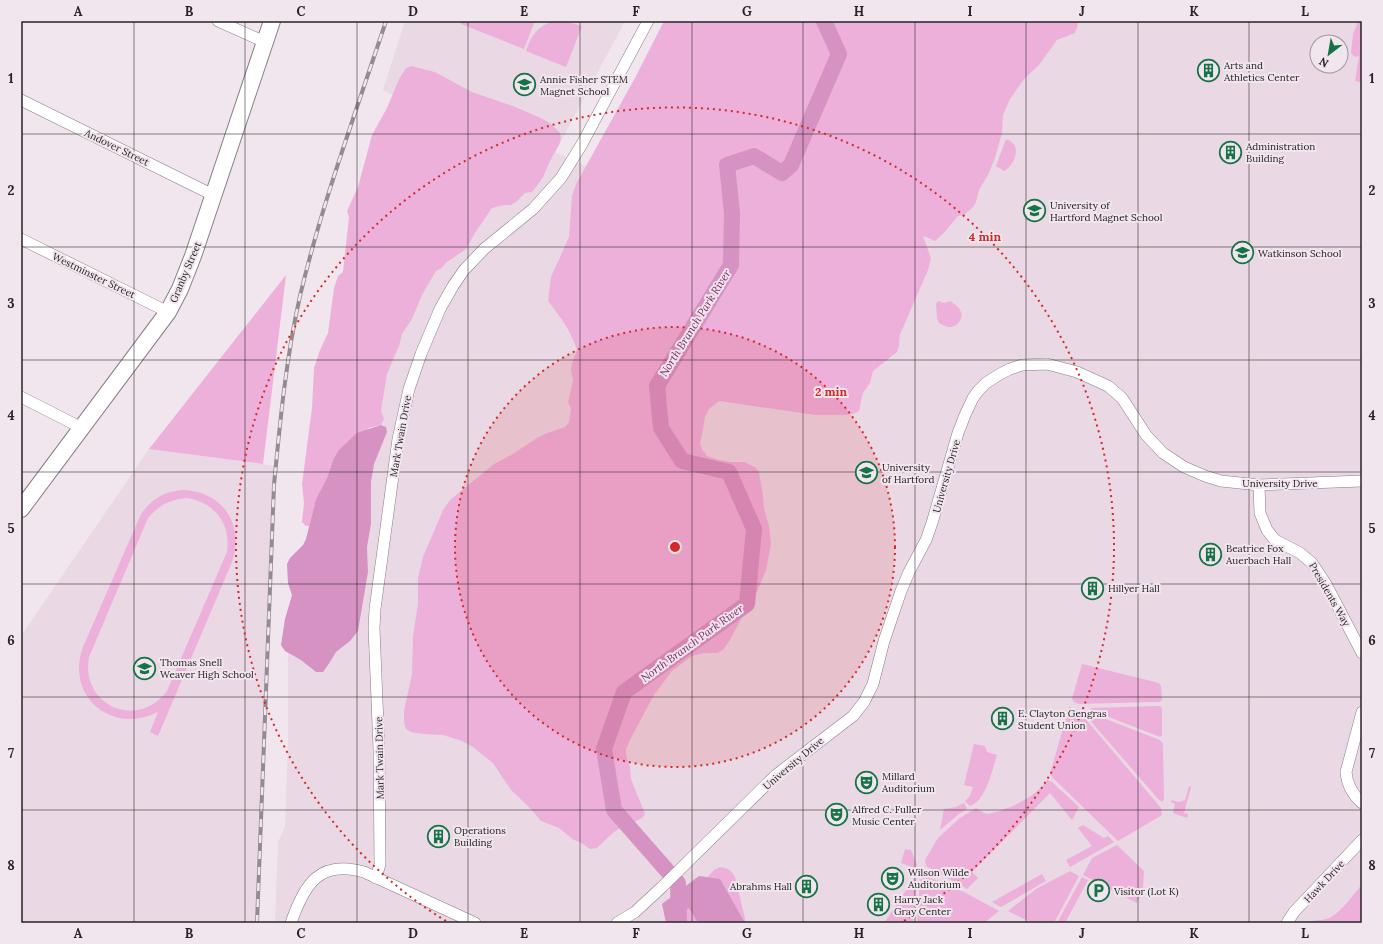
<svg xmlns="http://www.w3.org/2000/svg" width="1383" height="944" font-family="Lora,serif">
<style>
.built{fill:#ead8e4;fill-rule:evenodd}
.green{fill:#ecb0da;fill-rule:evenodd}
.water{fill:#d592c2}
.lines{fill:none;stroke-linecap:round;stroke-linejoin:round}
.river{stroke:#d592c2;stroke-width:16}
.minor-casing{stroke:#887e84;stroke-width:12}
.secondary-casing{stroke:#887e84;stroke-width:18}
.minor{stroke:#fff;stroke-width:11}
.secondary{stroke:#fff;stroke-width:16}
.rail-casing{stroke:#938b91;stroke-width:4}
.rail{stroke:#f1e6ed;stroke-width:2.5;stroke-dasharray:8;stroke-linecap:butt}
.grid{fill:none;stroke:#272326;stroke-width:1;stroke-opacity:0.55}
.ring{fill:none;stroke:#d62828;stroke-width:2;stroke-dasharray:2 4}
.labels{text-anchor:middle;stroke-width:4;stroke-linejoin:round;paint-order:stroke}
.poi-label{font-size:10px;fill:#272326;stroke:#f1e6ed;text-anchor:start}
.street-label{font-size:10px;fill:#272326;stroke:#f1e6ed}
.water-label{font-size:11px;font-style:italic;fill:#792b68;stroke:#f1e6ed}
.centre{fill:#d62828;stroke:#f1e6ed;stroke-width:2}
.ring-label{font-size:12px;text-anchor:middle;font-weight:bold;fill:#d62828;stroke:#f1e6ed;stroke-width:4;stroke-linejoin:round;paint-order:stroke}
.neatline{fill:none;stroke:#272326;stroke-width:1.5}
.grid-label{font-size:13px;text-anchor:middle;font-weight:bold;fill:#272326}
</style>
<rect width="100%" height="100%" fill="#f1e6ed"/>
<g class="built">
<path d="M405 21H625L559 145 561 139 541 118 513 106 472 92 435 72 418 67 412 66 399 79 393 95 383 90Z"/>
<path d="M1077 21H1358L1353 34 1359 56 1355 81 1362 83V884L1351 898 1334 915 1328 918 1310 921 1307 923H275L278 842 285 827 288 746V652L301 660 316 672 330 662 336 652 350 641 358 631 368 572 367 547 371 524V482L374 464 387 432 384 425H381L384 419 381 411 387 374 399 346 402 334 412 319 422 295 436 270 442 268 446 263 466 249 475 233 492 208 505 205H511L516 202 525 193 532 192 555 152 586 166 576 184 569 237 564 249 558 260 548 301 556 311 569 333 573 338 577 350 719 401 814 415H847L861 405 863 393 870 383 873 371 877 366 893 356 899 346 900 334 903 328 928 270 931 258 923 236 930 240 944 233 958 216 976 202 979 190 988 175 1002 133 1003 115 1010 99 1025 78 1039 65 1057 40 1075 33 1077 28ZM1317 42H1341V66H1317Z"/>
<path d="M149 449 276 466 257 923H21V636Z"/>
</g>
<g class="green">
<path d="M462 21H535L524 49 461 24Z"/>
<path d="M554 21H564L582 26 566 67 526 51C531 35 538 26 554 21Z"/>
<path d="M664 21 1078 22 1077 28 1075 33 1057 40 1039 65 1025 78 1010 99 1003 115 1002 133 995 158 988 175 979 190 976 202 973 207 964 215 958 216 944 233 935 241 923 236 931 258 928 270 903 328 900 334 899 346 897 352 873 371 870 383 863 393 859 411 853 414 847 415H814L719 401 709 409 705 417 702 435 700 443 702 449 707 456 719 460 731 462H744L755 467 759 472 763 496 764 508 769 526 771 544 766 570 752 604 741 619 730 640 723 650 717 653H704L692 656 672 671 654 695 631 738 626 749V755L630 767 631 779 645 814 642 818 636 821 630 822 614 832 597 848 590 849 580 842 574 840 559 828 541 821 529 807 511 790 493 763 473 747 462 741 443 735 424 734 411 732 406 729 404 723V711L412 674 413 636 418 604V578L423 557 443 510 450 500 494 464 511 455 537 438 547 433 565 427 569 422 570 416 571 409 568 402 573 381 571 369 572 363 577 350C572 333 559 315 548 301L551 277 569 237 572 196 576 184 635 78Z"/>
<path d="M1358 21H1362V83L1355 81 1359 56 1355 57 1351 53 1353 34Z"/>
<path d="M412 66 435 72 472 92 513 106 541 118 551 124 560 133 561 139 559 145 550 161 543 177 536 187 532 192 525 193 516 202 511 205H505L492 208 475 233 466 249 446 263 442 268 436 271 422 295 412 319 402 334 399 346 387 374 381 411 384 419 381 425 369 428 333 460 327 478 316 499 310 523 309 526H306L302 522 304 503 302 484 312 408 314 368 320 350 328 333 334 288 338 276 343 272 349 217 347 211 358 187 372 135 387 108 399 79 406 68Z"/>
<path d="M1006 139C1023 144 1015 165 1004 171L996 166Z"/>
<path d="M286 275 263 464 149 449Z"/>
<path d="M938 301 944 303 950 301C954 304 958 306 960 310 965 318 957 328 948 327 945 326 941 324 939 323L937 318 936 304Z"/>
<path d="M181 490C222 490 245 524 232 562L158 736 150 732 158 712C112 735 65 697 83 647L141 514C151 500 163 492 181 490ZM187 498C215 503 231 523 227 552L167 691C137 731 80 705 89 657L148 518C159 505 171 499 187 498Z"/>
<path d="M1082 664 1159 683 1161 686 1162 700 1159 702H1151L1079 704 1074 702 1072 699Z"/>
<path d="M1160 706 1162 708V735L1160 737 1091 710V708Z"/>
<path d="M1069 707 1078 710 1161 808 1162 815 1118 841 1053 778 1050 774Z"/>
<path d="M1090 713 1160 740 1163 744 1164 797 1163 802 1159 800 1087 717Z"/>
<path d="M974 744 985 746 987 752 997 755C992 770 986 801 970 806L965 801 970 796 973 787 964 785Z"/>
<path d="M1047 780 1052 782 1079 807 1072 820 1050 793 972 872 978 878 967 889 926 866 925 860 938 838 960 818 976 808 984 813 987 814C1006 811 1037 797 1047 780Z"/>
<path d="M1189 786 1191 787 1184 813 1188 814 1187 818 1173 813 1175 804 1171 802 1172 800 1178 802 1185 800Z"/>
<path d="M964 803 967 809 959 814 940 830 944 809 956 807Z"/>
<path d="M1083 825 1104 838 1108 836 1114 842 1070 867 1066 860 1092 846 1078 828Z"/>
<path d="M1117 845 1144 871 1143 888 1137 903 1083 875 1092 858Z"/>
<path d="M905 849 911 850 917 865 915 868 901 863Z"/>
<path d="M720 867C728 868 731 870 735 877L746 923H663L675 916 706 879 714 870Z"/>
<path d="M1070 871 1079 876 1054 923H1032L1008 911 1036 889Z"/>
<path d="M1042 874 1046 881 1001 907 992 902Z"/>
<path d="M926 876 964 892 999 911 984 923H917L920 880Z"/>
<path d="M915 877 916 878 915 880H916L913 923H884Z"/>
<path d="M1082 877 1088 880 1065 923H1057Z"/>
<path d="M1362 884V923H1307L1310 921C1316 920 1323 920 1329 918 1339 914 1355 893 1362 884Z"/>
</g>
<g class="water">
<path d="M381 425 386 427 387 432 374 464 371 482V524L367 547 368 572 358 631 350 641 336 652 330 662 323 672H316L301 660 285 651 281 645 285 619 292 595 288 583 287 564 290 558 303 545 306 539 316 499 327 478 333 460 339 450 357 433Z"/>
<path d="M699 876 720 879 745 923H698L689 908 680 914 682 923H666L662 904Z"/>
</g>
<g class="lines">
<path class="river" d="M679 923 678 883 614 810 604 749 624 692 747 604 754 529 729 472 682 461 661 428 657 386 731 265 732 213 727 165 754 156 782 173 791 165 839 54 824 21"/>
<defs>
<g id="minor">
<path d="M218 21 265 42"/>
<path d="M21 100 213 195"/>
<path d="M21 239 168 312"/>
<path d="M21 397 82 428"/>
<path d="M1259 485 1260 513 1267 530 1275 540 1300 553 1312 563 1326 584 1362 653"/>
<path d="M1362 712 1346 772C1347 785 1352 794 1362 803"/>
<path d="M376 878 380 864 379 749 374 628 375 609 398 439 409 389 421 354 440 309 453 286 464 270 484 249 533 209 561 178 582 144 648 21"/>
<path d="M291 923C304 885 319 859 364 872L475 923"/>
<path d="M617 923 635 912 662 887 776 775 853 716 864 702 873 684 884 641 901 591 909 572 926 540 932 523 958 433 965 415 973 398 978 391 986 383 1000 374 1010 369 1022 365 1047 364 1077 372 1108 386 1122 398 1146 435 1163 453 1184 467 1205 476 1221 481 1259 485 1362 481"/>
<path d="M1287 923 1294 912 1362 840"/>
</g>
<path id="secondary" d="M21 509 168 312 180 289 193 256 272 21"/>
</defs>
<use href="#minor" class="minor-casing"/>
<use href="#secondary" class="secondary-casing"/>
<use href="#minor" class="minor"/>
<use href="#secondary" class="secondary"/>
<defs>
<path id="rail" d="M257 923 274 485C280 422 286 358 300 296 322 203 356 112 386 21"/>
</defs>
<use href="#rail" class="rail-casing"/>
<use href="#rail" class="rail"/>
</g>
<path class="grid" d="M134 21V923M245 21V923M357 21V923M468 21V923M580 21V923M692 21V923M803 21V923M915 21V923M1026 21V923M1138 21V923M1249 21V923M21 134H1362M21 247H1362M21 360H1362M21 472H1362M21 584H1362M21 697H1362M21 810H1362"/>
<circle cx="675" cy="547" r="220" fill="#d62828" fill-opacity=".12"/>
<g class="ring">
<circle cx="675" cy="547" r="220"/>
<path d="M446 921A439 439 0 1 1 904 921"/>
</g>
<defs>
<symbol id="building-ring" viewBox="-11 -11 22 22"><circle r="9.5" fill="#f1e6ed" stroke="#167348" stroke-width="1.5"/><path d="M-4-6H4V6H1V3H-1V6H-4ZM-2.5-4.3h1.7v1.8h-1.7ZM.8-4.3h1.7v1.8H.8ZM-2.5-1h1.7V.8h-1.7ZM.8-1h1.7V.8H.8Z" fill="#167348"/></symbol>
<symbol id="school-ring" viewBox="-11 -11 22 22"><circle r="9.5" fill="#f1e6ed" stroke="#167348" stroke-width="1.5"/><path d="M0-5L7-2L0 1L-7-2ZM-4 1L0 2.5L4 1V4Q0 6-4 4Z" fill="#167348"/></symbol>
<symbol id="university-ring" viewBox="-11 -11 22 22"><circle r="9.5" fill="#f1e6ed" stroke="#167348" stroke-width="1.5"/><path d="M0-5L7-2L0 1L-7-2ZM-4 1L0 2.5L4 1V4Q0 6-4 4Z" fill="#167348"/></symbol>
<symbol id="theatre-ring" viewBox="-11 -11 22 22"><circle r="9.5" fill="#f1e6ed" stroke="#167348" stroke-width="1.5"/><path d="M-5-5.5Q0-4 5-5.5V0Q5 5 0 6Q-5 5-5 0ZM-3.3-2.5H-1v1.5H-3.3ZM1-2.5H3.3v1.5H1ZM-2.8 1Q0 5.5 2.8 1Z" fill="#167348"/></symbol>
<symbol id="parking-ring" viewBox="-11 -11 22 22"><circle r="9.5" fill="#f1e6ed" stroke="#167348" stroke-width="1.5"/><path d="M-3.5-5.5H1a3.5 3.5 0 0 1 0 7H-1V5.5H-3.5ZM-1-3.4V-.6H.8a1.4 1.4 0 0 0 0-2.8Z" fill="#167348"/></symbol>
</defs>
<g fill-rule="evenodd">
<use href="#building-ring" x="1196" y="58" width="25" height="25"/>
<use href="#school-ring" x="512" y="72" width="25" height="25"/>
<use href="#building-ring" x="1218" y="140" width="25" height="25"/>
<use href="#school-ring" x="1022" y="198" width="25" height="25"/>
<use href="#school-ring" x="1230" y="240" width="25" height="25"/>
<use href="#university-ring" x="854" y="460" width="25" height="25"/>
<use href="#building-ring" x="1198" y="542" width="25" height="25"/>
<use href="#building-ring" x="1080" y="576" width="25" height="25"/>
<use href="#school-ring" x="132" y="656" width="25" height="25"/>
<use href="#building-ring" x="990" y="706" width="25" height="25"/>
<use href="#theatre-ring" x="854" y="770" width="25" height="25"/>
<use href="#theatre-ring" x="824" y="802" width="25" height="25"/>
<use href="#building-ring" x="426" y="824" width="25" height="25"/>
<use href="#theatre-ring" x="880" y="866" width="25" height="25"/>
<use href="#building-ring" x="794" y="874" width="25" height="25"/>
<use href="#parking-ring" x="1086" y="878" width="25" height="25"/>
<use href="#building-ring" x="866" y="892" width="25" height="25"/>
</g>
<g class="labels">
<g class="poi-label">
<text x="1224" y="69">Arts and<tspan x="1224" dy="12">Athletics Center</tspan></text>
<text x="540" y="83">Annie Fisher STEM<tspan x="540" dy="12">Magnet School</tspan></text>
<text x="1246" y="150">Administration<tspan x="1246" dy="12">Building</tspan></text>
<text x="1050" y="209">University of<tspan x="1050" dy="12">Hartford Magnet School</tspan></text>
<text x="1258" y="257">Watkinson School</text>
<text x="882" y="471">University<tspan x="882" dy="12">of Hartford</tspan></text>
<text x="1226" y="552">Beatrice Fox<tspan x="1226" dy="12">Auerbach Hall</tspan></text>
<text x="1108" y="592">Hillyer Hall</text>
<text x="160" y="666">Thomas Snell<tspan x="160" dy="12">Weaver High School</tspan></text>
<text x="1018" y="717">E. Clayton Gengras<tspan x="1018" dy="12">Student Union</tspan></text>
<text x="882" y="780">Millard<tspan x="882" dy="12">Auditorium</tspan></text>
<text x="852" y="813">Alfred C. Fuller<tspan x="852" dy="12">Music Center</tspan></text>
<text x="454" y="834">Operations<tspan x="454" dy="12">Building</tspan></text>
<text x="908" y="876">Wilson Wilde<tspan x="908" dy="12">Auditorium</tspan></text>
<text x="792" y="890" text-anchor="end">Abrahms Hall</text>
<text x="1114" y="895">Visitor (Lot K)</text>
<text x="894" y="903">Harry Jack<tspan x="894" dy="12">Gray Center</tspan></text>
</g>
<g class="street-label">
<text transform="translate(117 147) rotate(26)" y="4">Andover Street</text>
<text transform="translate(185 272) rotate(-67)" y="4">Granby Street</text>
<text transform="translate(94 275) rotate(26)" y="4">Westminster Street</text>
<text transform="translate(400 436) rotate(-80)" y="4">Mark Twain Drive</text>
<text transform="translate(946 476) rotate(-74)" y="4">University Drive</text>
<text x="1280" y="487">University Drive</text>
<text transform="translate(1330 594) rotate(60)" y="4">Presidents Way</text>
<text transform="translate(379 758) rotate(-91)" y="4">Mark Twain Drive</text>
<text transform="translate(793 763) rotate(-40)" y="4">University Drive</text>
<text transform="translate(1324 881) rotate(-47)" y="4">Hawk Drive</text>
</g>
<g class="water-label">
<text transform="translate(695 323) rotate(-58)" y="4">North Branch Park River</text>
<text transform="translate(692 643) rotate(-36)" y="4">North Branch Park River</text>
</g>
</g>
<circle cx="675" cy="547" r="6" class="centre"/>
<g class="ring-label">
<text x="985" y="241">4 min</text>
<text x="831" y="396">2 min</text>
</g>
<rect width="1383" height="944" fill="none" stroke="#f1e6ed" stroke-width="44"/>
<g transform="translate(1329 54) rotate(211)"><circle r="19" fill="#f1e6ed" stroke="#a0989d"/>
<path d="M0-3L7 15L0 10L-7 15Z" fill="#167348"/>
<text y="-6" font-size="11" font-weight="bold" text-anchor="middle" fill="#272326">N</text>
</g>
<rect x="22" y="22" width="1339" height="900" class="neatline"/>
<g class="grid-label">
<text x="78" y="16">A</text>
<text x="189" y="16">B</text>
<text x="301" y="16">C</text>
<text x="413" y="16">D</text>
<text x="524" y="16">E</text>
<text x="636" y="16">F</text>
<text x="747" y="16">G</text>
<text x="859" y="16">H</text>
<text x="970" y="16">I</text>
<text x="1082" y="16">J</text>
<text x="1194" y="16">K</text>
<text x="1305" y="16">L</text>
<text x="11" y="83">1</text>
<text x="1372" y="83">1</text>
<text x="11" y="195">2</text>
<text x="1372" y="195">2</text>
<text x="11" y="308">3</text>
<text x="1372" y="308">3</text>
<text x="11" y="420">4</text>
<text x="1372" y="420">4</text>
<text x="11" y="533">5</text>
<text x="1372" y="533">5</text>
<text x="11" y="645">6</text>
<text x="1372" y="645">6</text>
<text x="11" y="758">7</text>
<text x="1372" y="758">7</text>
<text x="11" y="870">8</text>
<text x="1372" y="870">8</text>
<text x="78" y="938">A</text>
<text x="189" y="938">B</text>
<text x="301" y="938">C</text>
<text x="413" y="938">D</text>
<text x="524" y="938">E</text>
<text x="636" y="938">F</text>
<text x="747" y="938">G</text>
<text x="859" y="938">H</text>
<text x="970" y="938">I</text>
<text x="1082" y="938">J</text>
<text x="1194" y="938">K</text>
<text x="1305" y="938">L</text>
</g>
</svg>
